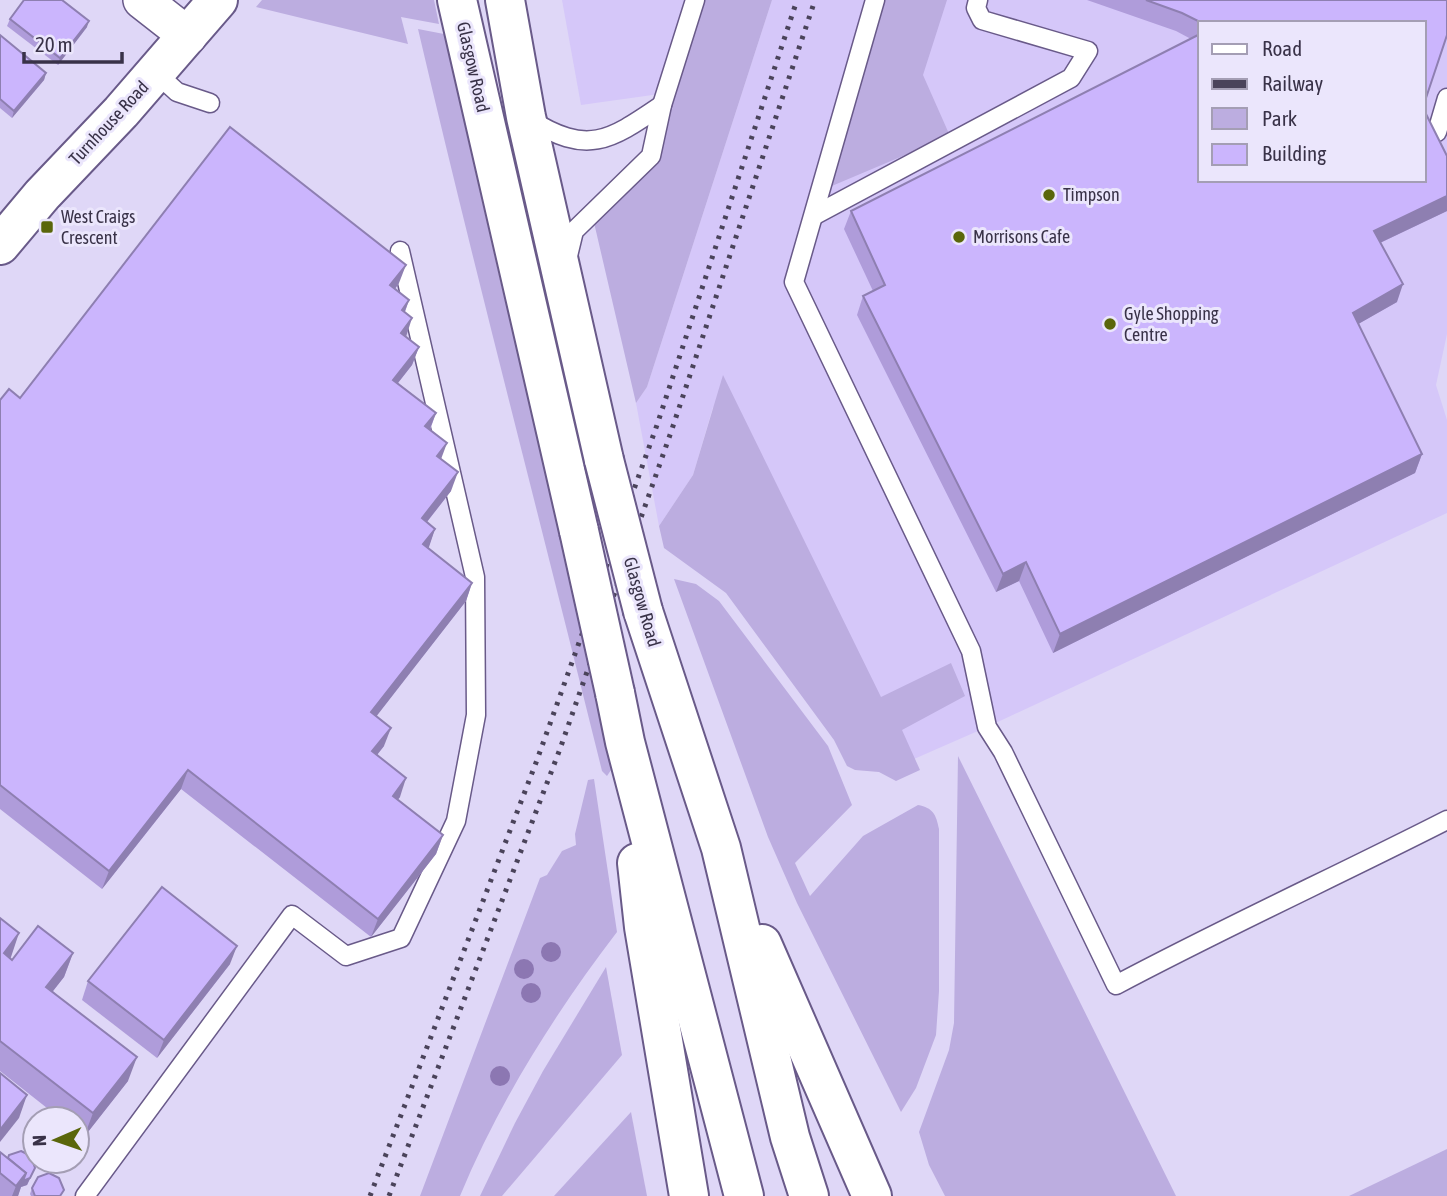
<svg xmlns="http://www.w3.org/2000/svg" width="1447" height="1196" font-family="'Asap Condensed',sans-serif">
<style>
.built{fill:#d5c7f9;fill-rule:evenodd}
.green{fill:#bcade0}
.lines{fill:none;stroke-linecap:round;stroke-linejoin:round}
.service-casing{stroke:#695a89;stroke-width:21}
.minor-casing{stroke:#695a89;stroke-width:40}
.tertiary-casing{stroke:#695a89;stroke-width:42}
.primary-casing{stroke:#695a89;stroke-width:42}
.service{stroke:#fff;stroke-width:18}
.minor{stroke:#fff;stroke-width:37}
.tertiary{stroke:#fff;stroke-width:38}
.primary{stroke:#fff;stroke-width:38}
.rail{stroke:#4a435a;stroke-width:5;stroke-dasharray:3.5 7;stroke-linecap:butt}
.primary-bridge-casing{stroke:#695a89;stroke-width:42;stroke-linecap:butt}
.primary-bridge{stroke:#fff;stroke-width:38}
.tree{fill:#8c77b2}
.wall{fill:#af9cda}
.shaded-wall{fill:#8e7fb1}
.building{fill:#cbb5fd;stroke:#8e7fb1;stroke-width:2}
.poi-dot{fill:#5a660b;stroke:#ebe6fc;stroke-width:2.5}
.labels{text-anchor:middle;stroke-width:6;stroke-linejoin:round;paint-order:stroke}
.street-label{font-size:18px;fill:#393248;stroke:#ebe6fc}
.poi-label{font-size:18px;fill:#393248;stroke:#ebe6fc;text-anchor:start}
</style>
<rect width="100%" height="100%" fill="#dfd7f7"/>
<g class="built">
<path d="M562 0H715L681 91 581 105Z"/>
<path d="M772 0H1447V334L1436 385 1447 420V513L987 727 898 766 713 407 693 475 659 526 636 403 647 387ZM1200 23H1424V180H1200Z"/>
</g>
<g class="green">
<path d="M262 0H434L439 24 401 17 408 44 256 7Z"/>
<path d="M695 0H772L647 387 636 403 592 214 651 156Z"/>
<path d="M875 0H947L923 75 950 136 820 191Z"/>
<path d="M418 29 444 34 502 288 596 678 611 770 607 776 602 771C541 523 476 277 418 29Z"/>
<path d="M723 375 881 697 951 663 965 696 902 730 920 770 896 781 879 772 855 770 847 766 834 740 726 593 664 548 659 526 693 475Z"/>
<path d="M674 579 696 584 719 601 828 746 852 805 795 863 810 896 863 836 918 805C933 808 936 814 939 829V991L936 1035 916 1088 901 1112 797 903 768 837Z"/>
<path d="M958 756 1176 1196H945L929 1165 919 1132 949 1050 954 1023Z"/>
<path d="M594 779 617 932C555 1013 499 1102 460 1196H420L540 878 547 875 562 851 576 845 575 834 588 780Z"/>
<path d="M606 967 622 1055 502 1196H480L515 1123 543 1071Z"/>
<path d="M631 1112 647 1196H554Z"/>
<path d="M1447 1149V1196H1349Z"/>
</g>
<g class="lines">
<defs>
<g id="service">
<path d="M875 0 794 282 971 651 987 727 1003 752 1116 985C1225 927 1337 876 1447 820"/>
<path d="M155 72 177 92 210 103"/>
<path d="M529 119C588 156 609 141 662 105"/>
<path d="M1437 132 1447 98"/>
<path d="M815 215 1071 78 1088 51 982 20 976 8 978 0"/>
<path d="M567 260 574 231 651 156 662 105 695 0"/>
<path d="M85 1196 292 915 346 956 401 938 456 821 476 715 475 577 400 251"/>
</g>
<path id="minor" d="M142 0 188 36"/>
<path id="tertiary" d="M0 245 42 195 121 112 218 0"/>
<g id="primary">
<path d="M457 0 579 531"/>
<path d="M505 0 526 117 604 460"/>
<path d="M643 611 721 848 790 1137 809 1196"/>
<path d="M615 693 625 742 744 1196"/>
<path d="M637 863 644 927 689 1196"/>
<path d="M762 944 872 1196"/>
</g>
</defs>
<use href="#service" class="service-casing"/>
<use href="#minor" class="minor-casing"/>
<use href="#tertiary" class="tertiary-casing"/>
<use href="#primary" class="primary-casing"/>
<use href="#service" class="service"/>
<use href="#minor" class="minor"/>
<use href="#tertiary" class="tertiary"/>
<use href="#primary" class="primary"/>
<g class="rail">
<path d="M370 1196 537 760 657 425 797 0"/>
<path d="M389 1196 560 749 671 432 815 0"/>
</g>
<defs>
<g id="primary-bridge">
<path d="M604 460 643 611"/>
<path d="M579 531 615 693"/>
</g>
</defs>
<use href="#primary-bridge" class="primary-bridge-casing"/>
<use href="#primary-bridge" class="primary-bridge"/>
</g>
<g class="tree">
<circle cx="551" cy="952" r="10"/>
<circle cx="524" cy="969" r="10"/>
<circle cx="531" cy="993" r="10"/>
<circle cx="500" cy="1076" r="10"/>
</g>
<g class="wall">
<path d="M1087 0H1447L1424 23H1200V180L1447 156V211L1380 243 1397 302 1358 324 1422 454 1415 473 1053 653 1019 581 996 592 857 315 863 296 873 291 844 229 851 211 1191 39 1176 31Z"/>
<path d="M10 19 87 27 58 65 7 26Z"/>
<path d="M0 35 46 73 44 80 12 118 0 108Z"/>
<path d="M399 283 395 289 409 300 405 312V337L419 347 412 365 398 383 436 413 430 430 441 459 451 491 427 522 435 529 428 548 472 583 466 601 376 716 384 746 377 755 400 797 397 800 443 835 436 854 371 937 181 789 102 889 0 809V400L20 398Z"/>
<path d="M0 918 11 957 10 958 12 960 73 953 64 977 53 991 128 1081 84 1137 77 1132V1119H61L0 1071Z"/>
<path d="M230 964 157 1058 82 1000 88 981Z"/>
<path d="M0 1152 8 1158 35 1168 27 1185 21 1187 18 1196H0Z"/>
<path d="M32 1188 61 1196H31L30 1194Z"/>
</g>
<g class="shaded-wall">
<path d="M89 21 87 27 58 65 60 58Z"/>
<path d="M46 73 44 80 12 118 14 111Z"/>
<path d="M1447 196V211L1367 249 1374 231Z"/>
<path d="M406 265 399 283 384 304 390 285Z"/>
<path d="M1403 284 1397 302 1346 331 1353 313Z"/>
<path d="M409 300 402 319V310Z"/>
<path d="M412 318 406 337 401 333Z"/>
<path d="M419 347 412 365 386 398 393 380Z"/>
<path d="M436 413 429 431 425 426Z"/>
<path d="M447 443 440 462 437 456Z"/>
<path d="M1422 454 1415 473 1053 653 1060 634Z"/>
<path d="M458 472 451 491 415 537 422 518Z"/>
<path d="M435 529 429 547 416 563 423 544Z"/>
<path d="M1026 562 1019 581 996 592 1003 574Z"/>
<path d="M472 583 466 601 365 731 371 712Z"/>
<path d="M391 728 384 746 365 770 372 751Z"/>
<path d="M188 770 181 789 102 889 109 871Z"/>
<path d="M406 778 400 797 386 814 393 796Z"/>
<path d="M443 835 436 854 371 937 378 919Z"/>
<path d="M19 933 11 957 0 970 4 953Z"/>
<path d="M237 946 230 964 157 1058 164 1040Z"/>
<path d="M73 953 64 977 38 1010 46 987Z"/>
<path d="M137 1057 128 1081 84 1137 93 1113Z"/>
<path d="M27 1095 19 1118 0 1142V1130Z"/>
<path d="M35 1168 27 1185 21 1187 18 1196H12L16 1186 26 1173Z"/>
</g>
<g class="building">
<path d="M24 0H62L89 21 60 58 10 19Z"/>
<path d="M1146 0H1447V35L1424 104V23H1202L1182 13Z"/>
<path d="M1200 34V180H1424V110L1447 156V196L1374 231 1403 284 1353 313 1422 454 1060 634 1026 562 1003 574 863 296 885 285 851 211Z"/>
<path d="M0 35 46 73 14 111 0 99Z"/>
<path d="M230 127 406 265 390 285 409 300 402 310 412 318 401 333 419 347 393 380 436 413 425 426 447 443 437 456 458 472 422 518 435 529 423 544 472 583 371 712 391 728 372 751 406 778 393 796 443 835 378 919 188 770 109 871 0 785V400L9 389 20 398Z"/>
<path d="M162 887 237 946 164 1040 88 981Z"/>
<path d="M0 918 19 933 4 953 12 960 38 926 73 953 46 987 137 1057 93 1113 0 1041Z"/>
<path d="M0 1073 27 1095 0 1130Z"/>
<path d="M21 1151 31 1156 35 1168 30 1178 23 1181 26 1173 8 1158 9 1155Z"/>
<path d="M0 1152 26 1173 16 1186 0 1173Z"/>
<path d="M49 1173 59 1178 64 1190 60 1196H35L32 1188 38 1177Z"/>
</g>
<g class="poi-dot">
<circle cx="1049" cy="195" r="7"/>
<rect x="40" y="220" width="14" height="14" rx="3.5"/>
<circle cx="959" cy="237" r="7"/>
<circle cx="1110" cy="324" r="7"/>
</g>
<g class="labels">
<g class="street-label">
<text transform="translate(473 67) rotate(77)" y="6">Glasgow Road</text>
<text transform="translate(109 123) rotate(-47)" y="6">Turnhouse Road</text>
<text transform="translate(642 602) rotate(74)" y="6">Glasgow Road</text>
</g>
<g class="poi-label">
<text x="1063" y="201">Timpson</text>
<text x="61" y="223">West Craigs<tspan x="61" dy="21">Crescent</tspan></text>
<text x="973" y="243">Morrisons Cafe</text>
<text x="1124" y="320">Gyle Shopping<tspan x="1124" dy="21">Centre</tspan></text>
</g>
</g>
<rect x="1198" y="21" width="228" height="161" fill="#ebe6fc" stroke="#a49eb4" stroke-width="2"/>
<rect x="1212" y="44" width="35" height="10" fill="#ffffff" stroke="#a49eb4" stroke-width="2"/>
<text x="1262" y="56" font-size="21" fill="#393248">Road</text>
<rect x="1212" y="79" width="35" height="10" fill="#4a435a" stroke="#a49eb4" stroke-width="2"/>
<text x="1262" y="91" font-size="21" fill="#393248">Railway</text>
<rect x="1212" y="108" width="35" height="21" fill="#bcade0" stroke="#a49eb4" stroke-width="2"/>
<text x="1262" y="126" font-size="21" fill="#393248">Park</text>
<rect x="1212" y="144" width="35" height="21" fill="#cbb5fd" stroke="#a49eb4" stroke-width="2"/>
<text x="1262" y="161" font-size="21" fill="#393248">Building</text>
<g transform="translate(56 1140) rotate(268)"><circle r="33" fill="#ebe6fc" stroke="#a49eb4" stroke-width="2"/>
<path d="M0-5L12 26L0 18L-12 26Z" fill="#5a660b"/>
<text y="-10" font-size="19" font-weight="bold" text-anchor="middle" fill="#393248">N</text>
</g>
<path d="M24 52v10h98v-10" fill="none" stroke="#393248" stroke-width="3.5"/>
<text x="35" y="52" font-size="21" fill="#393248" stroke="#ebe6fc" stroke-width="5" paint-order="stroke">20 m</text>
</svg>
